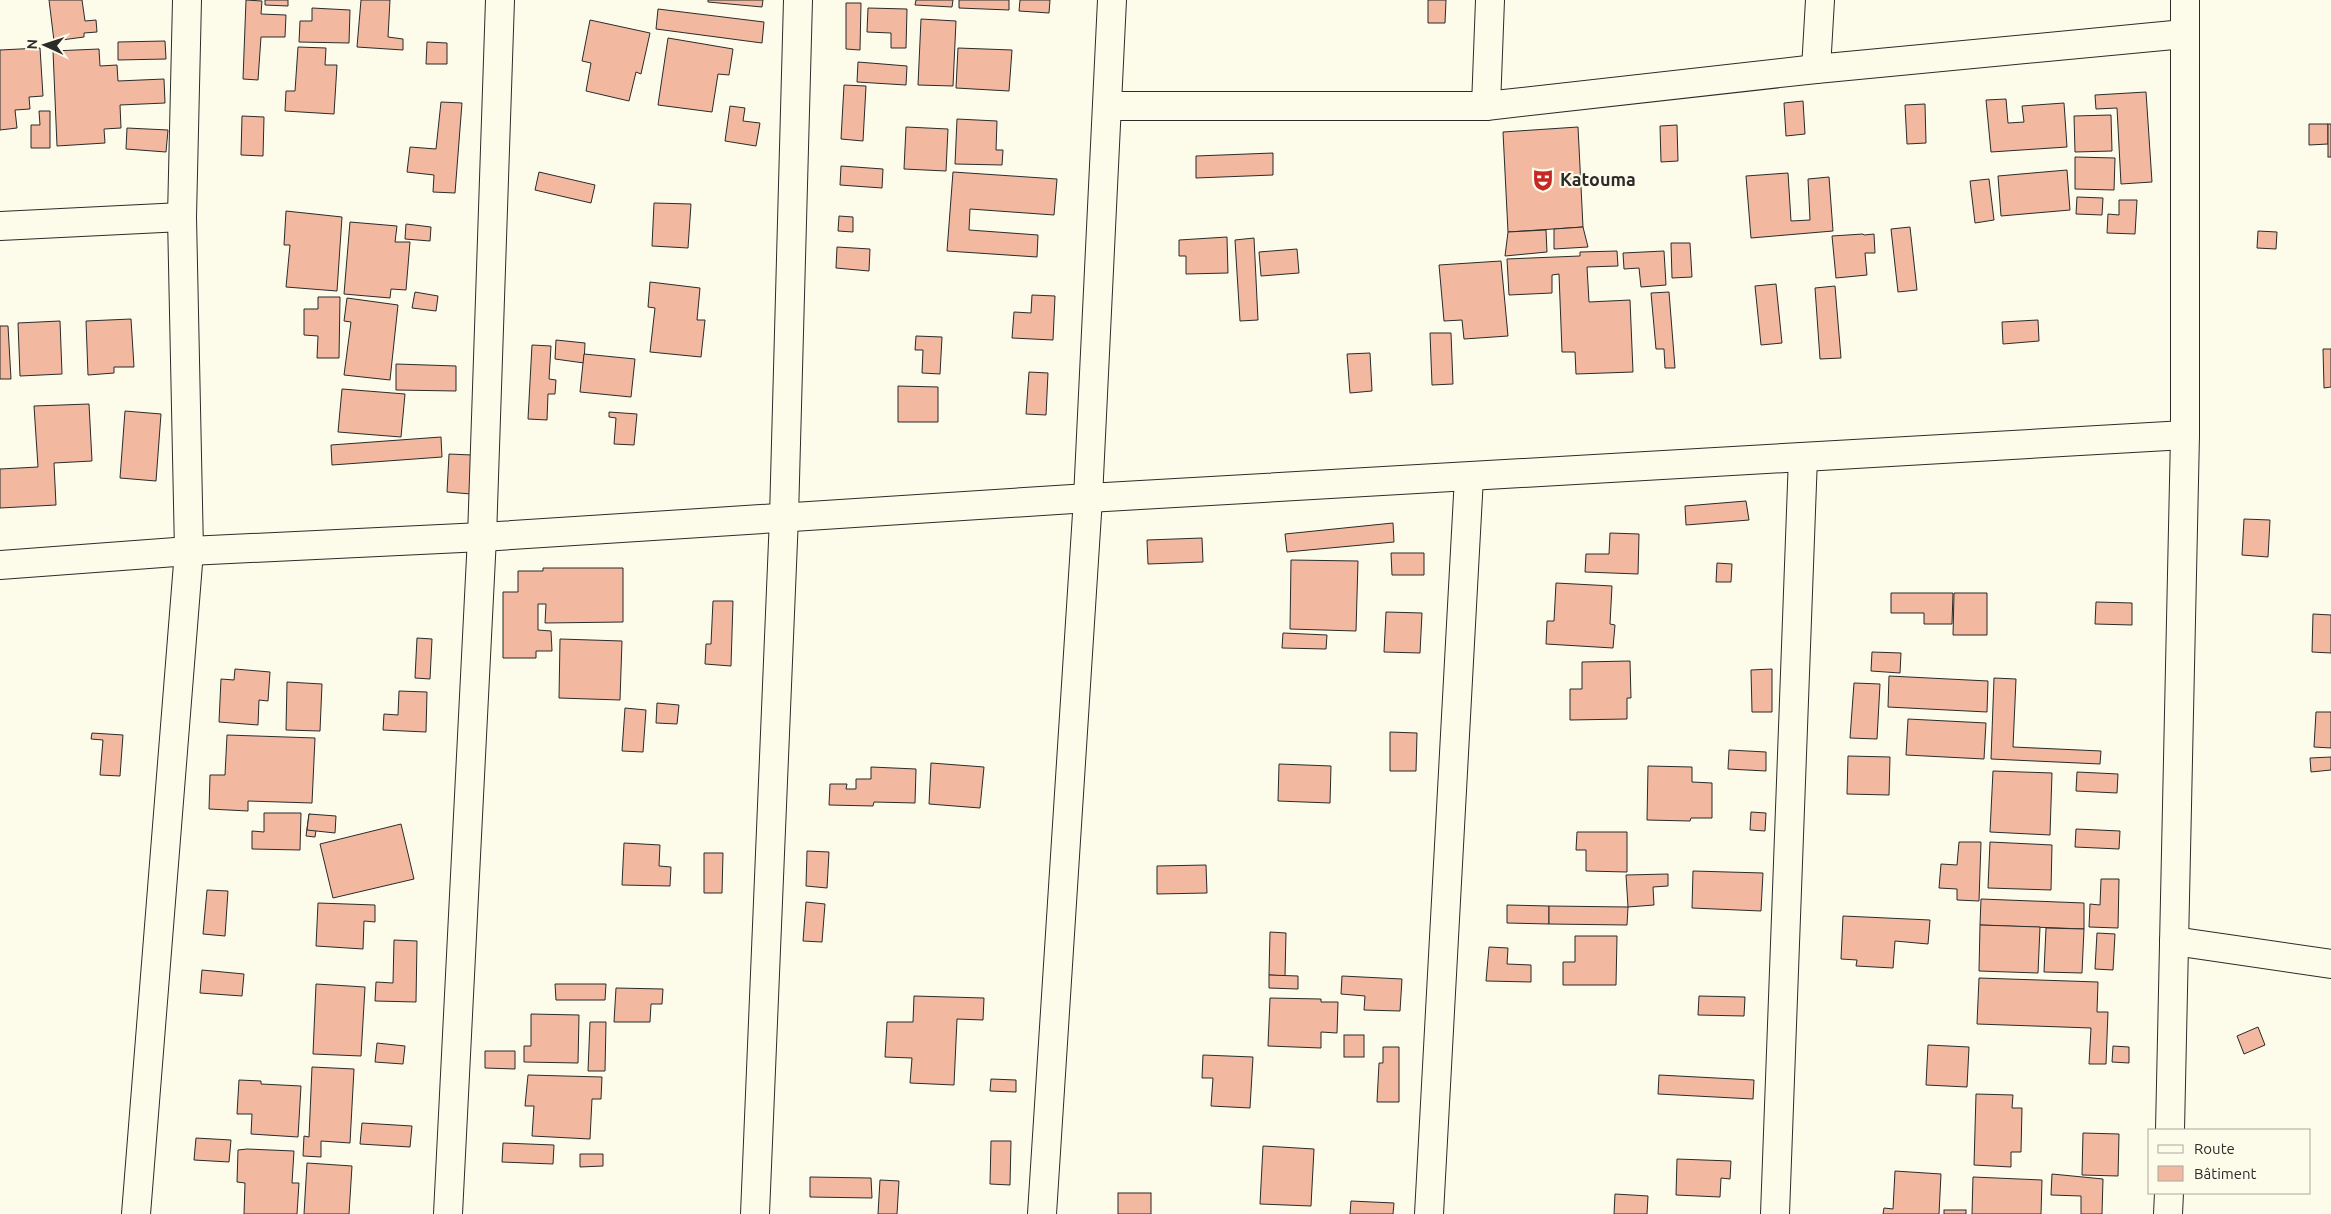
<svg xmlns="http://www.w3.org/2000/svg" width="2331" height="1214" font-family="Ubuntu,sans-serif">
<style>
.building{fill:#f2b8a0;stroke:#2b2b2b}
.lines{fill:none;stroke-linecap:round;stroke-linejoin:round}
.minor-casing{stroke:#2b2b2b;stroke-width:30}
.minor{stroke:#fdfbea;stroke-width:28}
.labels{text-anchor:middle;stroke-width:4;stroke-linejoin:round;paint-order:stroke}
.poi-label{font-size:18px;font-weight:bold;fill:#2b2b2b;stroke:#fdfbea;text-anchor:start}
</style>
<rect width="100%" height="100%" fill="#fdfbea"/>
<g class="building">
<path d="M49 0H82L85 21 96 20 97 32 84 33V37L54 41Z"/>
<path d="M246 0 262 1 261 14 286 15 285 37H261L258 80 243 79Z"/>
<path d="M265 0H288V6L265 5Z"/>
<path d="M361 0H390L388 37 403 39V50L357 47Z"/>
<path d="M708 0H763L762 7 708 2Z"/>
<path d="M916 0H953L952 7 915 5Z"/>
<path d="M959 0H1009V10L959 8Z"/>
<path d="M1020 0H1050L1049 13 1019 11Z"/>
<path d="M1428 0H1446L1445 23H1428Z"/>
<path d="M846 3H861L860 50 846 49Z"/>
<path d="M312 8 350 10 349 43 299 42 300 21H312Z"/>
<path d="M868 8 907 9 906 48H891V33L867 32Z"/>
<path d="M658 9 764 22 762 43 656 29Z"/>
<path d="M921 19 956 21 953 86 918 85Z"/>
<path d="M590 20 650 33 641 74 636 72 629 101 586 91 591 63 582 61Z"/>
<path d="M668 38 733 49 729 75 718 74 712 112 658 105Z"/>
<path d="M165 41 166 59 118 60V42Z"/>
<path d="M427 42 447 43V64H426Z"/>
<path d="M298 47 326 48 325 65H337L334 114 285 111 286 91H295Z"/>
<path d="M40 48 43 96 29 97 30 109 15 110 17 128 0 130V50Z"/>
<path d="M958 48 1012 50 1009 91 956 88Z"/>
<path d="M99 49 100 66 117 65 118 81 164 79 165 103 120 105 121 128 104 129 105 143 57 146 53 51Z"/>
<path d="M858 62 907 66 906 85 857 82Z"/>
<path d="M844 85 866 86 863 141 841 139Z"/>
<path d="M2146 92 2152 182 2121 184 2117 108 2096 109 2095 95Z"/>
<path d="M2006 99 2008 123 2024 122 2022 106 2064 103 2067 147 1991 152 1986 100Z"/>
<path d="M1803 101 1805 134 1786 136 1784 103Z"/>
<path d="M441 102 462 103 455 193 433 192 434 175 407 172 410 147 436 149Z"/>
<path d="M1925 104 1926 143 1907 144 1905 105Z"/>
<path d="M730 106 745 108 743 121 760 123 756 146 725 141Z"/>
<path d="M39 111H50V148H31V125H40Z"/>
<path d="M2111 115 2112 151 2075 152 2074 116Z"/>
<path d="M242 116 264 117 263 156 241 155Z"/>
<path d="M957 119 997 121 996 150H1003L1002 165 955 164Z"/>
<path d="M2309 124H2328V144L2309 145Z"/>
<rect x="2328" y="124" width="3" height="33"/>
<path d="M1677 125 1678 161 1661 162 1660 126Z"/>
<path d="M906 127 948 129 946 171 904 169Z"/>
<path d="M1578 127 1583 227 1508 232 1503 132Z"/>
<path d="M127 128 168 130 166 152 126 149Z"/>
<path d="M1273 153V175L1196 178V156Z"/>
<path d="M2075 157 2115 158 2114 190 2075 189Z"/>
<path d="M841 166 883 169 882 188 840 185Z"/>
<path d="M2067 170 2070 210 2001 216 1998 176Z"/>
<path d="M539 172 595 185 591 203 535 190Z"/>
<path d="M953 172 1057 179 1054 215 970 209 969 230 1038 235 1037 257 947 251Z"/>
<path d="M1788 173 1791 221 1810 220 1808 179 1829 177 1833 231 1751 238 1746 176Z"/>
<path d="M1989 179 1994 220 1975 223 1970 181Z"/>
<path d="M2077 197 2103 198 2102 215 2076 214Z"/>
<path d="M2119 200H2137L2135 234 2107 233 2108 214 2119 215Z"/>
<path d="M654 203 691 204 688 248 652 246Z"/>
<path d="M286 211 342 217 337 291 286 287 290 245H284Z"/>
<path d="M839 216 853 217V232L838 231Z"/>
<path d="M350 222 397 226 395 242H410L406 290 391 289 390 298 344 294Z"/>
<path d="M406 224 431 227 430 241 405 239Z"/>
<path d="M1583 227 1588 247 1554 249V229Z"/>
<path d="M1910 227 1917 290 1898 292 1891 229Z"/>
<path d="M1546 230 1547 252 1505 256 1508 232Z"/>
<path d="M2258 231 2277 232 2276 249 2257 248Z"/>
<path d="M1863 234 1864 235 1874 234 1875 253H1865L1867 275 1836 278 1832 236Z"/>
<path d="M1227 237 1228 273 1186 274V256H1179V240Z"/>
<path d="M1254 238 1258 320 1240 321 1235 240Z"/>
<path d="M1671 243H1690L1692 277 1672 278Z"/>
<path d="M837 247 870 249 869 271 836 268Z"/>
<path d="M1297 249 1299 273 1261 276 1259 252Z"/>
<path d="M1617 251 1618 266 1587 267 1589 302 1630 300 1633 372 1576 374 1575 352H1562L1559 274 1552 275V293L1509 295 1507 259 1580 256V252Z"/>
<path d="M1664 251 1666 285 1641 287 1639 268 1624 269 1623 253Z"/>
<path d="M1501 261 1508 336 1464 339 1462 320 1444 321 1439 265Z"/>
<path d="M650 282 700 288 697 320H705L701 357 650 352 655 308 648 307Z"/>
<path d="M1776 284 1782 343 1761 345 1755 286Z"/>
<path d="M1835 286 1841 358 1820 359 1815 288Z"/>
<path d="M415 292 438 296 436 311 412 308Z"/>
<path d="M1669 292 1675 368H1665L1664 349H1656L1651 293Z"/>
<path d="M1032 295 1055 296 1053 340 1012 338 1014 312 1031 313Z"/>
<path d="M318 297H340L339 358H317L318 336 304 335V309H318Z"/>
<path d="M347 298 398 305 390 380 344 375 351 322 344 321Z"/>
<path d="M131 319 134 367H114V373L88 375 86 321Z"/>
<path d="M2038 320 2039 341 2003 344 2002 322Z"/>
<path d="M60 321 62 374 20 376 18 323Z"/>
<path d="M0 326H8L11 379H0Z"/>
<path d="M1430 333H1451L1453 384 1432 385Z"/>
<path d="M916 336 942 337 940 374 922 373 923 350H915Z"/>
<path d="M556 340 585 343 584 363 555 359Z"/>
<path d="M532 345 551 346 549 379 556 380 555 394H548L547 420 528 419Z"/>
<path d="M2323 349H2331V387L2324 388Z"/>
<path d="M1370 353 1372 391 1350 393 1347 354Z"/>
<path d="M584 354 635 359 631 397 580 392Z"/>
<path d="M396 364 456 366V391L396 390Z"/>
<path d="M1029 372 1048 373 1046 415 1026 414Z"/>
<path d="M898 386 938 387V422H898Z"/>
<path d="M342 389 405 394 401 437 338 432Z"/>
<path d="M89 404 92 461 54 463 56 505 0 508V469L38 467 34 406Z"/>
<path d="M125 411 161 414 156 481 120 478Z"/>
<path d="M609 412 637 414 634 445 614 444 616 418 609 417Z"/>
<path d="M441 437 442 457 332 465 331 445Z"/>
<path d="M449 454 472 455 471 494 447 492Z"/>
<path d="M1746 501 1749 520 1686 525 1685 506Z"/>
<path d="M2244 519 2270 520 2268 557 2242 555Z"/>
<path d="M1393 523 1394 542 1287 552 1285 534Z"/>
<path d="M1610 533 1639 534 1638 574 1585 572 1586 554H1609Z"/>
<path d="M1202 538 1203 562 1148 564 1147 540Z"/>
<path d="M1391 553H1424V575H1392Z"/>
<path d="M1291 560 1358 561 1356 631 1290 629Z"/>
<path d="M1717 563 1732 564 1731 582H1716Z"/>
<path d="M543 568H623V622L545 623 546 604H538V630L551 631 552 651H536V658H503V592H518V571H543Z"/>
<path d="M1556 583 1612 586 1610 624 1615 625 1613 648 1546 644 1547 621H1554Z"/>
<path d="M1891 593H1953L1952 624H1924V613H1891Z"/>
<path d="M1954 593H1987V635H1953Z"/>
<path d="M713 601H733L731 666 705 664 706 644H711Z"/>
<path d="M2096 602 2132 603V625L2095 624Z"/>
<path d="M1386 612 1422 613 1420 653 1384 652Z"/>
<path d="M2313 614 2331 615V653L2312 652Z"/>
<path d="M1283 633 1327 635 1326 649 1282 648Z"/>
<path d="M417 638 432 639 430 679 415 678Z"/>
<path d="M560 639 622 641 620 700 559 698Z"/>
<path d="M1872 652 1901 653 1900 673 1871 671Z"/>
<path d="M1630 661 1631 698H1627V719L1570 720V689H1582V662Z"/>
<path d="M235 669 270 672 268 701 259 700 258 725 219 722 221 679 234 680Z"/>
<path d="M1772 669V712H1752L1751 670Z"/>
<path d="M1889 676 1988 681 1987 712 1888 707Z"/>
<path d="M1994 678 2016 679 2013 747 2101 751 2100 764 1991 759Z"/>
<path d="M287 682 322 684 320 731 286 730Z"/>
<path d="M1854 683 1880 684 1877 739 1850 738Z"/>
<path d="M399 691 427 692 426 732 383 730 384 714 398 715Z"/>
<path d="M657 703 679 705 677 724 656 723Z"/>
<path d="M625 708 646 710 643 752 622 751Z"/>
<path d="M2316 712H2331V748L2314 747Z"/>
<path d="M1908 719 1986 723 1984 759 1906 755Z"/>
<path d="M1390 732 1417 733 1416 771H1390Z"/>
<path d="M92 733 123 735 120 776 100 775 103 740 91 739Z"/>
<path d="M227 735 315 738 312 803 248 801V811L209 809 210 775H225Z"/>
<path d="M1729 750 1766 752V771L1728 769Z"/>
<path d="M1848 756 1890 757 1889 795 1847 794Z"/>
<path d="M2331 757V770L2311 772 2310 758Z"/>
<path d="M931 763 984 767 980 808 929 804Z"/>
<path d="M1279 764 1331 766 1330 803 1278 801Z"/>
<path d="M1648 766 1692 767V782L1712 783V818H1691L1690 821 1647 820Z"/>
<path d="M871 767 916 769 915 803 874 802 873 806 829 805 830 784H847L846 789H856V779H871Z"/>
<path d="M1993 771 2052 773 2050 835 1990 832Z"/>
<path d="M2077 772 2118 774 2117 793 2076 791Z"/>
<path d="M1751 812 1766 813 1765 831 1750 830Z"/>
<path d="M264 813H301L300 850 252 849V831L264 832Z"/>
<path d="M309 814 318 816 315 837 306 836Z"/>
<path d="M309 814 336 816 335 833 307 830Z"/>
<path d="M401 824 414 879 333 898 320 844Z"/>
<path d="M2076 829 2120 831 2119 849 2075 847Z"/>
<path d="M1577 832H1627V872L1586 871V850H1576Z"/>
<path d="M1959 842H1981L1979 901 1957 900V889L1939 888 1941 864 1957 865Z"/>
<path d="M1990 842 2052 845 2051 890 1988 888Z"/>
<path d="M624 843 660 845 659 866 671 867 670 886 622 885Z"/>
<path d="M807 851 829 852 827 888 806 886Z"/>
<path d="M704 853H723L722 893H704Z"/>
<path d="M1206 865 1207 893 1157 894V866Z"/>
<path d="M1693 871 1763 873 1761 911 1692 908Z"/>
<path d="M1668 874V886L1653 887 1654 905 1628 907 1626 875Z"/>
<path d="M2101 879H2119L2118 928 2089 927 2090 904 2100 905Z"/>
<path d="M207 890 228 891 225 936 203 934Z"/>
<path d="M1981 899 2084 903V929L1980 925Z"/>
<path d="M806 902 825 904 822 942 803 941Z"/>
<path d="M318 903 375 905V922L364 921 363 949 316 946Z"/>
<path d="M1507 905 1549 906V924L1507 923Z"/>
<path d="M1549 906 1628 907 1627 925 1549 924Z"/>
<path d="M1843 916 1930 920 1928 944 1895 941 1893 968 1856 966 1857 960 1841 959Z"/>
<path d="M1980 925 2040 927 2038 973 1979 971Z"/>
<path d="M2046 928 2084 929 2082 973 2044 972Z"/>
<path d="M1270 932 1286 933 1285 976 1269 975Z"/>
<path d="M2097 933 2115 934 2113 970 2095 969Z"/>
<path d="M1575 936H1617L1616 985H1563V962H1575Z"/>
<path d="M394 940 417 941 416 1002 375 1001 376 982 393 983Z"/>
<path d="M1489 947 1508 948 1507 964 1531 965V982L1486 981Z"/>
<path d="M202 970 244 974 242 996 200 993Z"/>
<path d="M1269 975 1298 976V989L1269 988Z"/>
<path d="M1342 976 1402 979 1400 1011 1364 1010 1365 996 1341 994Z"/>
<path d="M1979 978 2098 982 2097 1012H2108L2106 1064H2089L2091 1028 1977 1024Z"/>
<path d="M316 984 365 987 361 1056 313 1054Z"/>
<path d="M555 984H606L605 1000H556Z"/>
<path d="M616 988 663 989 662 1004H651L650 1022H614Z"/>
<path d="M914 996 984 998 983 1020 957 1019 954 1085 910 1083 912 1058 885 1057 887 1022H913Z"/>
<path d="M1699 996 1745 997 1744 1016 1698 1015Z"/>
<path d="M1270 998 1321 999V1002H1338L1337 1033 1321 1032V1048L1268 1046Z"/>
<path d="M531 1014 579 1015 578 1063 524 1062V1046H531Z"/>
<path d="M590 1022H606L605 1071H588Z"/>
<path d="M2258 1027 2265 1045 2244 1054 2237 1036Z"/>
<rect x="1344" y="1035" width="20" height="22"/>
<path d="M377 1043 405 1046 403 1064 375 1062Z"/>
<path d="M1928 1045 1969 1047 1967 1087 1926 1085Z"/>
<path d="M2113 1046 2129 1047V1063L2112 1062Z"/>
<path d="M1383 1047H1399V1102H1377L1379 1063H1383Z"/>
<path d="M485 1051H515V1069L485 1068Z"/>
<path d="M1203 1055 1253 1057 1250 1108 1211 1106 1213 1078H1202Z"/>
<path d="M312 1067 354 1069 350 1143 321 1141V1157L303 1156 304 1136 309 1137Z"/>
<path d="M528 1075 602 1077 601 1099H592L590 1139 532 1136 534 1106H525Z"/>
<path d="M1659 1075 1754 1080 1753 1099 1658 1094Z"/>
<path d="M991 1079 1016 1080V1092L990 1091Z"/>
<path d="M239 1080 261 1081V1084L301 1086 298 1137 251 1134 252 1114H237Z"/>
<path d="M1976 1094 2013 1095 2012 1108H2022L2021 1152H2011V1167L1974 1165Z"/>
<path d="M362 1123 412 1126 410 1147 360 1144Z"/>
<path d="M2083 1133 2119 1134 2118 1176 2082 1175Z"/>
<path d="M196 1138 231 1140 229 1162 194 1160Z"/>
<path d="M991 1141H1011L1010 1185 990 1184Z"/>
<path d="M503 1143 554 1145 553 1164 502 1162Z"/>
<path d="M1263 1146 1314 1149 1311 1206 1260 1204Z"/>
<path d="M247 1149 294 1151 292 1183H299L297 1214H244L245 1183 237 1182 238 1150Z"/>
<path d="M580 1154H603V1166L580 1167Z"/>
<path d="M1677 1159 1731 1161 1730 1179 1721 1178 1720 1197 1676 1195Z"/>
<path d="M307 1163 352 1166 349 1214H304Z"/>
<path d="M1895 1171 1941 1174 1939 1214H1883L1884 1208 1893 1209Z"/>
<path d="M2052 1174 2103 1179 2102 1214H2081V1196L2051 1195Z"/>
<path d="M810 1177 871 1178 872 1198 810 1197Z"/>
<path d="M1973 1177 2042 1180 2041 1214H1972Z"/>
<path d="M880 1180 899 1181 897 1214H878Z"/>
<rect x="1118" y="1193" width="33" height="21"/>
<path d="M1615 1194 1648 1196 1647 1214H1614Z"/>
<path d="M1351 1201 1394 1203 1393 1214H1350Z"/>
<rect x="1944" y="1210" width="22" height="4"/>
</g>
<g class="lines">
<defs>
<g id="minor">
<path d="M1816 69 1820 0"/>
<path d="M1107 106H1486L1816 69 2184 34"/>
<path d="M1486 106 1490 0"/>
<path d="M0 226 182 217"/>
<path d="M0 565 189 551 482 537 1088 498 2185 435"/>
<path d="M2174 941 2331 964"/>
<path d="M2170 1130 2185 435V0"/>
<path d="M136 1214 189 551 182 217 187 0"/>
<path d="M448 1214 482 537 500 0"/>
<path d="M755 1214 784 517 798 0"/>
<path d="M1042 1214 1088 498 1112 0"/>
<path d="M1429 1214 1469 477"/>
<path d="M1775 1214 1803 457"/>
<path d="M2168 1214 2169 1193"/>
</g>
</defs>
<use href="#minor" class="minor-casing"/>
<use href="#minor" class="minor"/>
</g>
<defs>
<symbol id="theatre-bare" viewBox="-9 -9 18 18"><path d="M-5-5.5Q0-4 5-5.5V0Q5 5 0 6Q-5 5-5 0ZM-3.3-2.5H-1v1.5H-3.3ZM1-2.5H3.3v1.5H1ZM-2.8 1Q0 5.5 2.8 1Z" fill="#c62828" stroke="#fdfbea" stroke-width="2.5" paint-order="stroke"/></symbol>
</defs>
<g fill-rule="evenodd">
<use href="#theatre-bare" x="1527" y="164" width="32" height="32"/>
</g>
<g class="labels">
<g class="poi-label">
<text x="1560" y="186">Katouma</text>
</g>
</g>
<rect x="2148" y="1129" width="162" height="65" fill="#fdfbea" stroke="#a9a89e"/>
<rect x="2158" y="1145" width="25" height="8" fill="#fdfbea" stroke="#a9a89e"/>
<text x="2194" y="1154" font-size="15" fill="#2b2b2b">Route</text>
<rect x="2158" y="1166" width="25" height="15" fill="#f2b8a0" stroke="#a9a89e"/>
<text x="2194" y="1179" font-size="15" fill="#2b2b2b">Bâtiment</text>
<g transform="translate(45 45) rotate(273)" stroke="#fdfbea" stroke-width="4" paint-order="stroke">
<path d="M0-4L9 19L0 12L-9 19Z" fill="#2b2b2b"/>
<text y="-8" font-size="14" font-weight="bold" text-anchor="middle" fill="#2b2b2b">N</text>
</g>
</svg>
